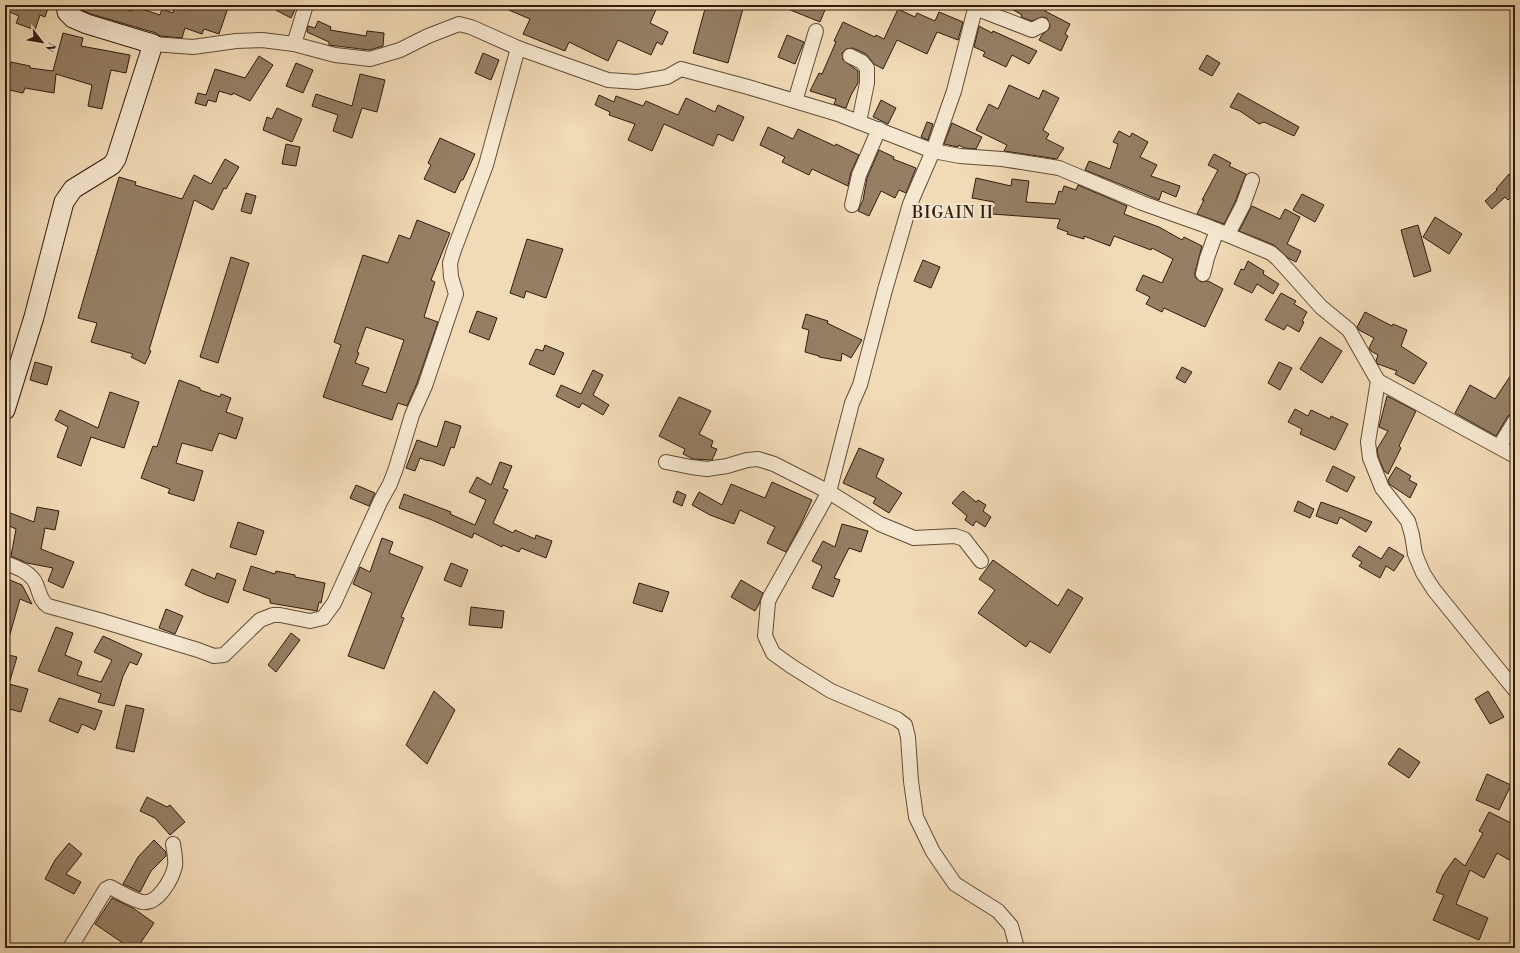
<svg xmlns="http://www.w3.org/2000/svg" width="1520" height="953" font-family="'Libre Bodoni',serif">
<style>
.building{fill:#957f64;stroke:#311c0c;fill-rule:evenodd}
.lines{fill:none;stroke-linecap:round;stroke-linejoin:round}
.street-casing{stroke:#614c36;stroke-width:16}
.secondary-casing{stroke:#311c0c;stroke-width:21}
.street{stroke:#f6e7d0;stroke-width:14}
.secondary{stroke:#f6e7d0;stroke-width:19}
.labels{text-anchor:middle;stroke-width:4;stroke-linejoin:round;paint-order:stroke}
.quarter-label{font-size:16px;letter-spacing:1px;fill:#311c0c;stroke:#f6e7d0}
</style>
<rect width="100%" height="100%" fill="#f1dab6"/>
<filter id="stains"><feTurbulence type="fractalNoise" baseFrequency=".005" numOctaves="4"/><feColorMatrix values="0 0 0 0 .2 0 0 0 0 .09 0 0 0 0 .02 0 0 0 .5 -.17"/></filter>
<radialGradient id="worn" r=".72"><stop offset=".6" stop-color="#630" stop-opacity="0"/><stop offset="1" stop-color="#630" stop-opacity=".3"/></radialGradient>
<g class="building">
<path d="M5 5H49L45 17 40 15 35 30 16 23 19 16 5 10Z"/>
<path d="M83 5H113L132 11 133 6 160 15 162 9 173 13 175 5H229L219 34 204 29 202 34 185 28 182 38 160 36 156 33 91 14 81 10Z"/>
<path d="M266 5H297L291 18Z"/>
<path d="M497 5H658L650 23 668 32 662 45 657 42 651 55 618 40 608 61 569 42 565 51 523 34 530 19Z"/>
<path d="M706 5H744L728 63 693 53Z"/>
<path d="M778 5H827L820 22Z"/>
<path d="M1005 5H1049L1045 11 1070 24 1065 34 1068 36 1061 51 1039 40 1042 35 1049 29 1050 25 1047 18 1042 17 1032 21 1021 17 1022 15Z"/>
<path d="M898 9 915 17 917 13 935 21 939 12 963 22 958 40 937 32 927 54 897 40 883 69 874 64 866 54 853 48 846 49 842 53 843 60 858 71V83L851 95 846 108 834 104 836 99 810 91 819 73 822 74 836 42 834 41 843 22 875 37 876 35 884 39Z"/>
<path d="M318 21 331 27 330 30 366 36 367 31 384 33 383 46 369 50 329 45V42L307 32 308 26 315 28Z"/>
<path d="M979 26 992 33 993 31 1037 51 1029 64 1012 55 1006 67 983 56 985 52 974 47Z"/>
<path d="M63 33 83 38 81 46 130 55 126 73 111 70 102 109 88 106 92 85 56 74 54 93 25 88 23 93 5 89 11 62 30 66V68L53 71Z"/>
<path d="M787 35 804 42 795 64 778 57Z"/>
<path d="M483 53 499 60 491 80 475 73Z"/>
<path d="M1207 55 1220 63 1212 76 1199 69Z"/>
<path d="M259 56 273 65 250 101 233 93 232 95 219 91 216 102 208 100 206 106 195 103 198 93 206 95 215 69 245 78Z"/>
<path d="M296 63 313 70 303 93 286 86Z"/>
<path d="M360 74 385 80 377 112 362 108 352 138 333 131 338 115 312 106 316 94 352 106Z"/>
<path d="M1009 85 1039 99 1043 90 1059 98 1043 130 1049 134 1046 139 1064 148 1057 159 1004 151 1007 145 976 130 989 104 998 109Z"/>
<path d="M1238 93 1299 127 1294 136 1264 122 1259 124 1240 111 1230 107Z"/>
<path d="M599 95 614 102 616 96 643 106 646 101 678 115 686 98 715 112 718 105 744 117 733 141 718 134 713 146 664 124 652 151 628 140 635 124 609 115 610 112 595 105Z"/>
<path d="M881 100 896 108 888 124 873 117Z"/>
<path d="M277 108 302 119 292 142 263 130 267 117 272 119Z"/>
<path d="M927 122 933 124 928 140 921 137Z"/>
<path d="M952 123 982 137 976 149 964 148 959 145 958 147 944 144Z"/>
<path d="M768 127 793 139 798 129 835 146 836 144 859 155 851 172 848 186 812 169 809 175 782 162 785 157 760 145Z"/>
<path d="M1119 131 1130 137 1132 133 1148 142 1140 157 1157 165 1151 176 1180 186 1176 197 1162 191 1159 200 1085 170 1089 161 1110 169 1118 144 1113 142Z"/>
<path d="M440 138 475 154 463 180H461L455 193 424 179 431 165 428 163Z"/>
<path d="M286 144 300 147 296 166 282 164Z"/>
<path d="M879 150 894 157 893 159 916 168 906 193 899 190 895 198 881 191 869 216 858 211 863 200 867 178Z"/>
<path d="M1214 154 1231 163 1229 166 1246 174 1235 202 1224 224 1197 214 1204 200H1202L1218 170 1208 165Z"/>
<path d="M225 159 239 167 226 189 224 188 213 210 194 200 149 350 151 351 145 364 131 357 133 354 91 342 97 323 78 318 119 177 136 182 135 185 182 199 194 175 211 184Z"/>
<path d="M1509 174 1515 180V193L1508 200 1505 197 1492 209 1485 201 1497 190 1496 189Z"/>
<path d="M976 178 1011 186 1012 179 1029 181 1026 202 1055 204 1059 191 1062 192 1064 186 1076 190 1078 185 1127 206 1124 214 1159 227 1182 240 1184 237 1202 246 1195 272V277L1201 282 1208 281 1223 289 1205 327 1164 308 1162 312 1146 304 1150 297 1136 290 1143 275 1162 283 1173 259 1152 248 1151 250 1114 236 1110 246 1084 236V239L1067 234 1068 232 1057 228 1060 219 992 214 994 202 972 198Z"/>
<path d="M246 193 256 196 251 214 241 211Z"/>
<path d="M1302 194 1324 205 1315 222 1293 210Z"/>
<path d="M1252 206 1280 219 1285 209 1300 217 1287 244 1301 251 1296 262 1288 258 1274 245 1239 231Z"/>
<path d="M1435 217 1462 234 1449 254 1423 237Z"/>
<path d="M417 220 450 233 431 280 435 282 424 317 438 322 417 383 407 406 398 403 392 420 323 397 341 345 334 342 363 255 388 263 399 235 410 239ZM366 327 404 340 386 393 362 385 369 368 355 363 359 353 357 352Z"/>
<path d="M1418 225 1431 271 1414 277 1401 230Z"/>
<path d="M527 239 563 249 546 298 526 291 524 298 510 293Z"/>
<path d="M231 257 249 263 218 363 200 357Z"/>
<path d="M923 260 940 267 931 288 914 281Z"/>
<path d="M1248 261 1264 271 1263 274 1279 284 1273 294 1257 284 1252 293 1234 284 1241 269 1244 270Z"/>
<path d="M1281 293 1296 301 1294 304 1307 312 1302 321 1304 322 1299 332 1287 325 1284 330 1265 320Z"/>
<path d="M477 311 497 318 489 340 469 332Z"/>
<path d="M1365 312 1392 326 1393 324 1407 330 1401 346 1427 363 1414 384 1395 374 1397 371 1378 364 1376 361 1378 355 1371 351 1369 348 1374 338 1359 330 1357 327Z"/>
<path d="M806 314 828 321 827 323 862 340 851 358 842 353 841 361 819 357V356L805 352 809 330 802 328Z"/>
<path d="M1320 337 1342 351 1322 383 1300 369Z"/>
<path d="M545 345 564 353 554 375 529 364 536 349 543 351Z"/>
<path d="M35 362 52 367 47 385 30 380Z"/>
<path d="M1279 362 1292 368 1280 390 1268 383Z"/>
<path d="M1182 367 1192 372 1185 383 1176 378Z"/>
<path d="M1515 369V413L1508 416 1496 436 1455 413 1470 385 1495 399Z"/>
<path d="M593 370 603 375 593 395 609 405 603 415 582 403 579 408 556 396 561 385 581 394Z"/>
<path d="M179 380 200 388V390L220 397 221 394 231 398 226 412 243 418 236 439 219 433 212 451 182 443 176 463 203 471 194 501 168 493 170 489 141 478 153 446 157 447Z"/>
<path d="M110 392 139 402 124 448 91 437 81 466 57 457 68 427 55 420 60 410 98 428Z"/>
<path d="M1387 396 1416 411 1399 446 1401 448 1388 474 1384 471 1378 456 1377 449 1388 431 1379 427Z"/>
<path d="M679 397 711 411 699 434 713 441 711 447 717 449 712 460 693 459 683 454 685 449 659 436Z"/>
<path d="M1295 409 1308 416 1311 410 1330 419 1331 416 1348 424 1335 450 1300 434 1302 429 1288 422Z"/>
<path d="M445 421 461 426 454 448 451 447 444 466 428 460V461L420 458 415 471 406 468 417 440 437 447Z"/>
<path d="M859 448 884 459 876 477 902 493 889 513 873 503 876 498 843 483Z"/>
<path d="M500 462 512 466 503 488 508 490 493 523 513 533 515 530 535 539 536 535 552 541 546 558 521 548 519 552 503 545 502 547 474 533 472 538 432 520 399 508 404 494 451 512 450 514 475 525 486 500 469 492 477 477 491 485Z"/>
<path d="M1333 466 1355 477 1347 492 1326 481Z"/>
<path d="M1396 467 1411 476 1409 480 1417 484 1410 498 1389 484 1388 480Z"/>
<path d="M772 482 812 500 800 526 786 552 767 543 775 527 740 510 734 524 710 515 692 505 699 492 722 505 731 484 765 498Z"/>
<path d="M356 485 375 493 369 506 350 498Z"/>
<path d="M677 491 686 495 682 506 673 502Z"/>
<path d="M963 491 976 502 978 500 986 505 983 511 991 517 985 527 976 521 973 526 965 520 967 516 952 503Z"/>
<path d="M1298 501 1314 509 1310 518 1294 511Z"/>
<path d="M1321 502 1343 510 1372 522 1366 532 1340 517 1337 524 1316 516Z"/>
<path d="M37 507 59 511 55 530 45 528 41 549 74 562 63 588 48 581 53 568 27 563 11 556 16 529 5 524V511L34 522Z"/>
<path d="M238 522 264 531 256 555 230 547Z"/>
<path d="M842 524 868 531 861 552 849 548 834 578 840 580 833 597 812 588 822 566 812 561 823 541 835 547Z"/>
<path d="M382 538 393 542 389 553 423 567 401 617 404 618 384 669 348 656 372 593 353 584 360 567 370 572Z"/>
<path d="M1359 546 1381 559 1389 547 1404 556 1394 571 1386 566 1380 578 1359 566 1362 562 1352 556Z"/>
<path d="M993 560 1058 606 1068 589 1083 598 1050 653 1030 641 1026 647 978 613 995 590 979 579Z"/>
<path d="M451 563 468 570 461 587 444 580Z"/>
<path d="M251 566 275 574 276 571 295 575V577L325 583 321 603 319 602 317 611 270 603V599L243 590Z"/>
<path d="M192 569 215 579 217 573 236 580 228 603 204 594 185 585Z"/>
<path d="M5 578 22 585 32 604 20 599 8 641H5Z"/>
<path d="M741 580 763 593 759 604 755 611 731 597Z"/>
<path d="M639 583 669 592 662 612 633 603Z"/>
<path d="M471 607 504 611 502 628 469 625Z"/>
<path d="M166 609 183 616 175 634 159 628Z"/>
<path d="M56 627 73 633 65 655 82 662 77 675 101 682 112 660 94 652 103 636 142 654 137 665 130 662 123 676 114 706 98 702 101 694 38 671Z"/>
<path d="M291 633 300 640 276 672 268 665Z"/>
<path d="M5 654 17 657 9 684 28 689 21 712 5 708Z"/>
<path d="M434 691 455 710 427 764 406 745Z"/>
<path d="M1488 691 1504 717 1490 724 1475 699Z"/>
<path d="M59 698 102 711 95 730 82 724 78 733 49 721Z"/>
<path d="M126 705 144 709 134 752 116 748Z"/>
<path d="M1399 748 1420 762 1409 778 1388 764Z"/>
<path d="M1487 774 1511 785 1499 810 1476 800Z"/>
<path d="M147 797 167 807 170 805 185 822 170 835 155 818 140 811Z"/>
<path d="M1489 812 1515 825V863L1497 853 1484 878 1470 870 1456 904 1488 918 1479 940 1433 920 1444 895 1436 892 1443 875 1455 858 1465 866 1483 833 1479 831Z"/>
<path d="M154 840 166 852V856L151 871 140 892 123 884 138 857Z"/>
<path d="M69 843 82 854 66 874 81 882 74 894 45 879 55 860Z"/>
<path d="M112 898 133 908 154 923 137 948H130L95 924Z"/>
</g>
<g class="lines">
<defs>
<g id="street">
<path d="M976 5 954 91 933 151 910 204 885 290 860 385 852 403 829 492 770 597 768 602 765 636 773 653 791 666 831 691 897 719 905 725 908 737 911 781 916 817 933 852 955 884 998 911 1011 926 1017 948"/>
<path d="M975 8 1032 30 1042 25"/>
<path d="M153 44 193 47 236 41 262 40 294 44 335 55 370 59 400 50 428 36 459 24 471 27 518 48 608 80 637 82 667 77 681 69 748 87 838 114 933 151 960 156 1002 159 1059 168 1142 203 1204 225 1271 253 1278 259 1321 307 1349 330 1378 381 1368 442 1370 458 1382 488 1408 521 1412 535 1415 554 1423 573 1434 590 1515 690"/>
<path d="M294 44 306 5"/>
<path d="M850 56 862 62 867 68V83L859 122"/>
<path d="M795 101 816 31"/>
<path d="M852 205 859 175 879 129"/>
<path d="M1228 234 1243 205 1252 180"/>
<path d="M1203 274 1207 258 1217 230"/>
<path d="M1378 381 1515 456"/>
<path d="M1499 447 1515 421"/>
<path d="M666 462 691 467 707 469 727 466 747 460 758 459 774 464 829 492 880 524 914 538 955 536 964 539 981 561"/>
<path d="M5 563C16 567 31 572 36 584 40 593 40 601 48 606L99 620 198 650 214 656 224 655 260 620 273 615H280L310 621 323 618 334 603 381 500 390 484 396 468 412 415 425 386 456 294 451 277 450 263 454 250 486 165 518 48"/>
<path d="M70 948 106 889 110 887C120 892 131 899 142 902 158 905 172 879 175 866 176 859 174 851 173 844"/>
</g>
<path id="secondary" d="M5 410 34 317 64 202 73 189 112 165 116 159 153 44 87 24 73 18 67 12 66 5"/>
</defs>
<use href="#street" class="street-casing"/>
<use href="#secondary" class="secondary-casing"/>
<use href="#street" class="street"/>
<use href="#secondary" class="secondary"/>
</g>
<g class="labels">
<g class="quarter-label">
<text x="953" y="218">BIGAIN II</text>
</g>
</g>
<rect width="1520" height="953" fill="none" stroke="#f1dab6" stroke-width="20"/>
<rect x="6" y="6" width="1508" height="941" fill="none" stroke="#311c0c" stroke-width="2"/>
<rect x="10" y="10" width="1500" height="933" fill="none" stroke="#311c0c"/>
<g transform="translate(42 42) rotate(121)" stroke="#f6e7d0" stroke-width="3" paint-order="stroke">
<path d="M0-3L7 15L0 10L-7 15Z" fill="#311c0c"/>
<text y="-6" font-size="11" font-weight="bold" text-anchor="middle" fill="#311c0c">N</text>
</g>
<rect width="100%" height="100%" filter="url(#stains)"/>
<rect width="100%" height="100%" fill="url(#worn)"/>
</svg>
